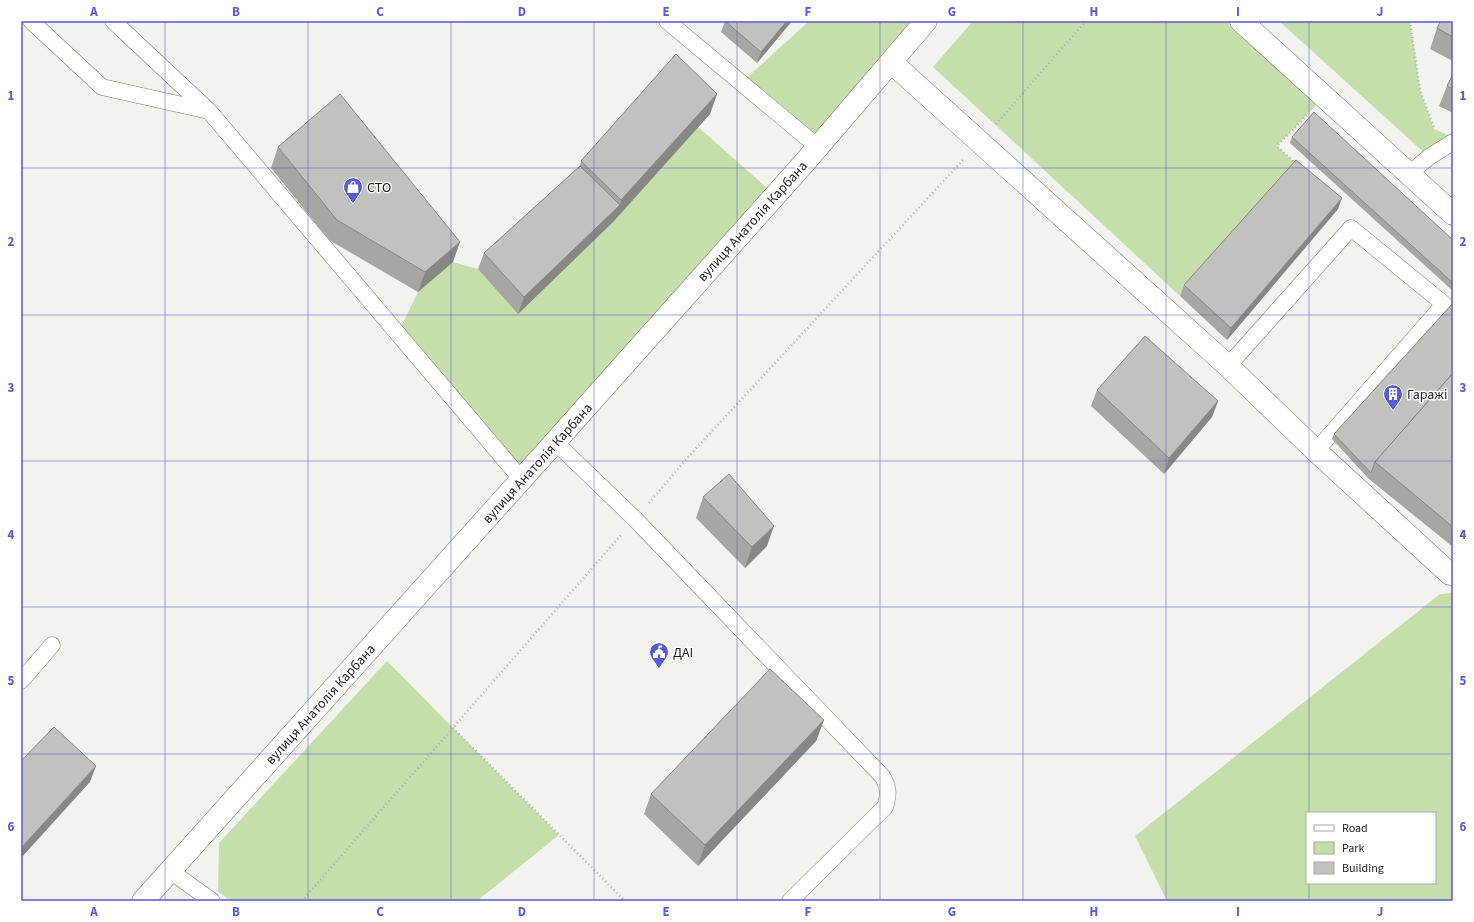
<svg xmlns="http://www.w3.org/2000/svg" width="1474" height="922" font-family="'Source Sans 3',sans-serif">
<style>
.green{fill:#c6dfaa;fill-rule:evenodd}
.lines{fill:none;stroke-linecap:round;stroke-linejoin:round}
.service-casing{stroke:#767874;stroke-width:17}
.minor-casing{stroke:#767874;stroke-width:23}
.tertiary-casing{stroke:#767874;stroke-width:23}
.path{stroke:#afb2ad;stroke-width:2.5;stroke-dasharray:1 3;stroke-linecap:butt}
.service{stroke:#fff;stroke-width:16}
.minor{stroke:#fff;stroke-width:22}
.tertiary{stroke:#fff;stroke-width:22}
.wall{fill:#a5a7a3}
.shaded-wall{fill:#868884}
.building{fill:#c0c2bd;stroke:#868884}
.grid{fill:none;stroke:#5a5ad2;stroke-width:1;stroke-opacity:0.55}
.labels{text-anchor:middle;stroke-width:3;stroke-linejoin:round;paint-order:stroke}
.poi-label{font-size:14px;fill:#212220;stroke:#fff;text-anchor:start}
.street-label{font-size:14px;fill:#212220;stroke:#fff}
.neatline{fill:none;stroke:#5a5ad2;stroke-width:1.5}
.grid-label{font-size:13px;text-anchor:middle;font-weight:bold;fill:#5a5ad2}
</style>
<rect width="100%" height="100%" fill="#f0f3ee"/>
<g class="green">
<path d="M809 21H926L818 147 740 84Z"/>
<path d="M973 21H1241L1324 97 1277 146 1297 165 1180 296 933 67Z"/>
<path d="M1279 21H1410L1420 90 1434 129 1453 137 1429 157Z"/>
<path d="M698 127 775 195 522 480 398 333 418 292 453 262 478 269 614 221Z"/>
<path d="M1453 593V901H1167L1135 836 1440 594ZM1307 813H1435V883H1307Z"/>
<path d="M387 661 559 835 477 901H230L218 891 219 843Z"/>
</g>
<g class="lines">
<defs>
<g id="service">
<path d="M31 21 102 87 209 111"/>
<path d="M113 21 209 111 522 480"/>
<path d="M667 21 818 147"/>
<path d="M1409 174 1429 157 1453 142"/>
<path d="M1228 366 1351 228 1444 304 1316 451"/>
<path d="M555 442 635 519 882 776C889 788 889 794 885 807L790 901"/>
<path d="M21 681 52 645"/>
<path d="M169 870 212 901"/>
</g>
<g id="minor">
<path d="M1241 21 1453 214"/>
<path d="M891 62 1228 366 1316 451 1450 574"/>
</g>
<path id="tertiary" d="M143 901 555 442 805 162 926 21"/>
</defs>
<use href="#service" class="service-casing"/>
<use href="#minor" class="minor-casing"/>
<use href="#tertiary" class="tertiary-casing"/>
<g class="path">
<path d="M1410 21 1420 90 1434 127"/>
<path d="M996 124 1086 21"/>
<path d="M1296 164 1277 146 1307 115"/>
<path d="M649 503 689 456 963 160"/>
<path d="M453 728 625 901"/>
<path d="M302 901 621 535"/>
</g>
<use href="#service" class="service"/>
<use href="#minor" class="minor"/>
<use href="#tertiary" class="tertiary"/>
</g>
<g class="wall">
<path d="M725 21H792L757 63 721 32Z"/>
<path d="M1453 21V61L1430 49 1437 28Z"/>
<path d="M1453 74V113L1439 106 1447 86Z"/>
<path d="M717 94 710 114 614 221 518 314 478 269 484 253 580 166 581 161Z"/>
<path d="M1292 137 1453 240V291L1290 143Z"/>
<path d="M278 147 453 262 418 292 329 240 271 168Z"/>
<path d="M1338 209 1227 340 1180 296 1184 285Z"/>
<path d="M1453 303V547L1369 479 1332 439 1334 434Z"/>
<path d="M1097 390 1218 401 1212 417 1164 474 1091 406Z"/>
<path d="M703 497 767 546 745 568 696 518Z"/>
<path d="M824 720 816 741 698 866 644 814 651 794Z"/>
</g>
<g class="shaded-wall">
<path d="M787 21H792L757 63 761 52Z"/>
<path d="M717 94 710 114 614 221 518 314 524 297 620 205 621 200Z"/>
<path d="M1342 198 1338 209 1227 340 1231 328Z"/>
<path d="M460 242 453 262 418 292 425 272Z"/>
<path d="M1218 401 1212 417 1164 474 1169 458Z"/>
<path d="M774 526 767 546 745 568 752 547Z"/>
<path d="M824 720 816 741 698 866 705 845Z"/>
<path d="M96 766 90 782 21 858V848Z"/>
</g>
<g class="building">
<path d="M725 21H787L761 52Z"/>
<path d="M1441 21H1453V37L1437 28Z"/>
<path d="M676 54 717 94 621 200 581 161Z"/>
<path d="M1453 74V89L1447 86Z"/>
<path d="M340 94 460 242 425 272 337 220 278 147Z"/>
<path d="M1314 112 1453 240V283L1292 137Z"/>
<path d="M1296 160 1342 198 1231 328 1184 285Z"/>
<path d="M580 166 620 205 524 297 484 253Z"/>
<path d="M1453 303V373L1375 462 1371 473 1334 434Z"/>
<path d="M1145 336 1218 401 1169 458 1097 390Z"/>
<path d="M1453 373V527L1375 462Z"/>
<path d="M729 474 774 526 752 547 703 497Z"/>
<path d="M770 669 824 720 705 845 651 794Z"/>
<path d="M54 727 96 766 21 848V761Z"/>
</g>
<path class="grid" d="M165 21V901M308 21V901M451 21V901M594 21V901M737 21V901M880 21V901M1023 21V901M1166 21V901M1309 21V813M21 168H1453M21 315H1453M21 461H1453M21 607H1453M21 754H1453M1309 883V901"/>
<defs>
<symbol id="shop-pin" viewBox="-11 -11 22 30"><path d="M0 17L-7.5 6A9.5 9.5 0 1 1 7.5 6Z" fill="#5a5ad2" stroke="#fff"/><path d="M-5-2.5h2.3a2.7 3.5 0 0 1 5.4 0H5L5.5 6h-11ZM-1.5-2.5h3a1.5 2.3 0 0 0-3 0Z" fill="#fff"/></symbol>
<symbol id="building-pin" viewBox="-11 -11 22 30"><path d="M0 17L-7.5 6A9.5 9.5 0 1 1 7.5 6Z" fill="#5a5ad2" stroke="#fff"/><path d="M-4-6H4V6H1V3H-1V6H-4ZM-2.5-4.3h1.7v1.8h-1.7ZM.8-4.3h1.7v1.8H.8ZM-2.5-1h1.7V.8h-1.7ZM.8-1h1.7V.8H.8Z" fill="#fff"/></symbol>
<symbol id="civic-pin" viewBox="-11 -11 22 30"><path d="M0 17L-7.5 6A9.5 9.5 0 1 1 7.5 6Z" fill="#5a5ad2" stroke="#fff"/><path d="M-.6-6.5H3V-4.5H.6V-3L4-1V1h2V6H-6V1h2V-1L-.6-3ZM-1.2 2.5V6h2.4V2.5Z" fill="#fff"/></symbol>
</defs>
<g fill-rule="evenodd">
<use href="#shop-pin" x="342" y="176" width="22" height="30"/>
<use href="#building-pin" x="1382" y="383" width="22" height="30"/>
<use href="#civic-pin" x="648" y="641" width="22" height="30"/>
</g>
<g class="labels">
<g class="poi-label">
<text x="367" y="192">СТО</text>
<text x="1407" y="399">Гаражі</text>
<text x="673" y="657">ДАІ</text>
</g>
<g class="street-label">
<text transform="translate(752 221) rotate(-48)" y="5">вулиця Анатолія Карбана</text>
<text transform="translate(537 463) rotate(-48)" y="5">вулиця Анатолія Карбана</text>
<text transform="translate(320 704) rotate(-48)" y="5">вулиця Анатолія Карбана</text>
</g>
</g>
<rect width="1474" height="922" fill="none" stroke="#ffffff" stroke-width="44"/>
<rect x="1306" y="812" width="130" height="72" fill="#ffffff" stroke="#a6a7a6"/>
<rect x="1314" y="825" width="20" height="6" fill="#ffffff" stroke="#a6a7a6"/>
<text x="1342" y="832" font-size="12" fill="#212220">Road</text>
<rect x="1314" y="842" width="20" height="12" fill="#c6dfaa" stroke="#a6a7a6"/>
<text x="1342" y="852" font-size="12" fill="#212220">Park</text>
<rect x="1314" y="862" width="20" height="12" fill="#c0c2bd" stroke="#a6a7a6"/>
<text x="1342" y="872" font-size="12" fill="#212220">Building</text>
<rect x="22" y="22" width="1430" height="878" class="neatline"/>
<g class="grid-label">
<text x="94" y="16">A</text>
<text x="236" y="16">B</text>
<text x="380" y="16">C</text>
<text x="522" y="16">D</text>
<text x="666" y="16">E</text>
<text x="808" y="16">F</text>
<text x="952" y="16">G</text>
<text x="1094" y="16">H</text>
<text x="1238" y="16">I</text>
<text x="1380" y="16">J</text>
<text x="11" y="100">1</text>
<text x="1463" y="100">1</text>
<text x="11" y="246">2</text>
<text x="1463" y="246">2</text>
<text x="11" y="392">3</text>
<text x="1463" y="392">3</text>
<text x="11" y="539">4</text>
<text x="1463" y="539">4</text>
<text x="11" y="685">5</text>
<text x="1463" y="685">5</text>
<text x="11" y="831">6</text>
<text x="1463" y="831">6</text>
<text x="94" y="916">A</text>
<text x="236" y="916">B</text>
<text x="380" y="916">C</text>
<text x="522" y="916">D</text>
<text x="666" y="916">E</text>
<text x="808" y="916">F</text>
<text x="952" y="916">G</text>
<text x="1094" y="916">H</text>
<text x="1238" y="916">I</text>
<text x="1380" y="916">J</text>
</g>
</svg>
